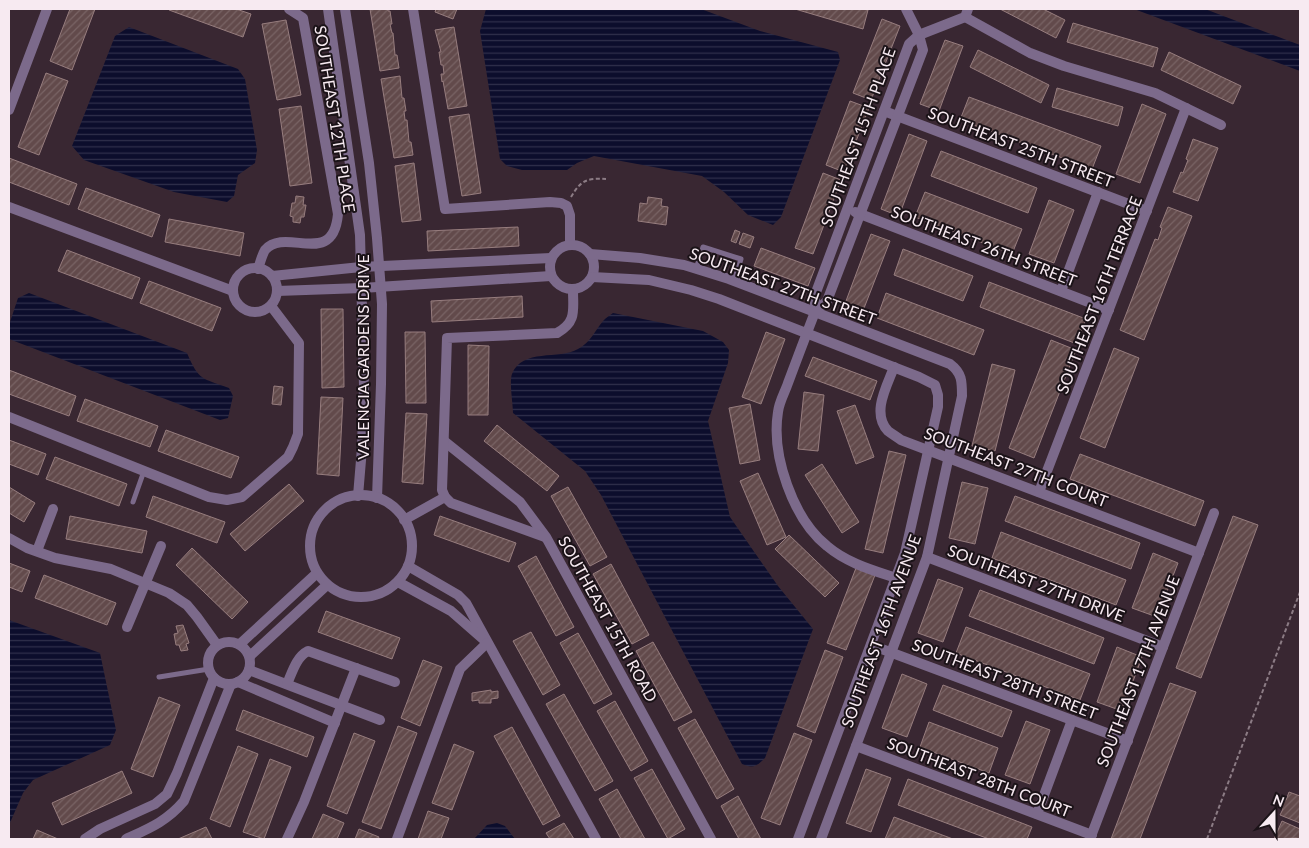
<svg xmlns="http://www.w3.org/2000/svg" width="1309" height="848" font-family="Lato,sans-serif">
<style>
.water{fill:url(#water-rules)}
.building{fill:url(#building-hatch);stroke:#977d7e}
.lines{fill:none;stroke-linecap:round;stroke-linejoin:round}
.path{stroke:#8c7c85;stroke-width:2;stroke-dasharray:4 2.5;stroke-linecap:butt}
.service{stroke:#7c6a8b;stroke-width:5}
.minor{stroke:#7c6a8b;stroke-width:10}
.labels{text-anchor:middle;stroke-width:4;stroke-linejoin:round;paint-order:stroke}
.street-label{font-size:16px;fill:#f7eaf1;stroke:#1b1318}
</style>
<defs>
<pattern id="water-rules" width="6" height="5" patternUnits="userSpaceOnUse" patternTransform="scale(1.25)"><rect width="6" height="5" fill="#0c0d2c"/><path d="M0 2.5h6" fill="none" stroke="#30304b"/></pattern>
<pattern id="building-hatch" width="6" height="6" patternUnits="userSpaceOnUse" patternTransform="scale(1.25)"><rect width="6" height="6" fill="#624a4b"/><path d="M-1 1l2-2M0 6l6-6M5 7l2-2" fill="none" stroke="#796465"/></pattern>
</defs>
<rect width="100%" height="100%" fill="#392732"/>
<g class="water">
<path d="M486 9H701L760 31 838 52 840 60 781 217 773 225 748 215 724 192 702 176 594 156 577 163 567 170H522L507 166 500 159 480 31Z"/>
<path d="M1134 9H1205L1300 45V71Z"/>
<path d="M129 27 238 69 245 79 257 150 255 163 238 175 234 196 227 202 174 192 84 160 72 146 115 36Z"/>
<path d="M29 293 187 353C199 381 202 378 229 388L233 396 228 418 220 420 9 339V325L18 298Z"/>
<path d="M613 313 703 331 723 342 729 350 728 363 708 421 730 517 778 586 813 629 765 758C757 766 753 769 742 764L601 495 585 471 513 413C513 403 509 382 512 374 522 348 559 360 578 349 591 342 595 330 604 320 606 318 610 315 613 313Z"/>
<path d="M9 620 100 653 116 730 110 745 33 780 23 793 9 825Z"/>
<path d="M497 823 505 826 515 839H474L487 825Z"/>
</g>
<g class="building">
<path d="M70 9H95L72 70 50 61Z"/>
<path d="M170 9H236L251 14 243 37 169 10Z"/>
<path d="M370 9H388V11H390L392 24H390L392 33H393L395 55H397L399 68 380 71Z"/>
<path d="M436 9H457L453 19 435 12Z"/>
<path d="M795 9H864L868 10 863 29Z"/>
<path d="M1000 9H1043L1065 20 1056 38Z"/>
<path d="M882 19 900 26 871 100 853 93Z"/>
<path d="M286 20 301 95 277 100 262 24Z"/>
<path d="M1073 23 1158 48 1153 67 1067 42Z"/>
<path d="M454 27 467 106 448 109 443 81 442 82 441 74H444L443 65H441L439 52H441L435 30Z"/>
<path d="M945 40 963 46 939 111 920 104Z"/>
<path d="M978 50 1049 85 1041 103 970 67Z"/>
<path d="M1169 52 1241 86 1233 104 1161 70Z"/>
<path d="M46 73 68 81 39 155 18 147Z"/>
<path d="M400 76 402 98H404L406 111H404L405 120H407L409 142H411L413 155 394 158 381 79Z"/>
<path d="M1057 88 1123 107 1118 126 1052 107Z"/>
<path d="M969 97 1101 146 1092 169 960 120Z"/>
<path d="M850 101 869 108 844 172 826 165Z"/>
<path d="M1142 104 1166 114 1140 183 1116 174Z"/>
<path d="M301 106 312 183 290 186 279 109Z"/>
<path d="M469 114 481 193 462 196 449 117Z"/>
<path d="M909 134 927 141 899 216 881 209Z"/>
<path d="M1193 139 1218 148 1198 201 1173 192 1181 172 1183 173 1188 160 1186 159Z"/>
<path d="M941 151 1037 188 1028 213 931 176Z"/>
<path d="M9 158 77 184 69 205 9 182Z"/>
<path d="M414 163 421 220 402 222 395 166Z"/>
<path d="M823 173 841 180 813 254 795 248Z"/>
<path d="M86 188 160 215 152 237 78 209Z"/>
<path d="M925 192 1022 229 1012 254 915 217Z"/>
<path d="M296 196 304 197 303 205H306L304 217H301L300 223 293 222V217L290 216 292 203H295Z"/>
<path d="M648 197 662 199 661 206 668 207 666 225 638 221 640 203 647 204Z"/>
<path d="M1049 200 1074 210 1054 263 1029 254Z"/>
<path d="M1168 207 1192 216 1144 340 1120 330 1155 239 1158 240 1162 228 1160 227Z"/>
<path d="M169 219 244 233 240 256 165 242Z"/>
<path d="M518 227 519 246 428 251 427 231Z"/>
<path d="M735 230 740 232 736 243 731 241Z"/>
<path d="M743 233 754 237 750 248 739 244Z"/>
<path d="M871 234 890 241 861 316 843 309Z"/>
<path d="M761 248 815 268 808 286 754 266Z"/>
<path d="M903 249 973 276 963 301 894 275Z"/>
<path d="M67 250 140 278 132 299 58 271Z"/>
<path d="M149 281 221 308 212 331 140 303Z"/>
<path d="M989 282 1086 319 1077 344 980 307Z"/>
<path d="M886 293 984 330 974 355 877 318Z"/>
<path d="M522 296 523 317 432 322 431 301Z"/>
<path d="M321 309H343L344 387 322 388Z"/>
<path d="M405 332H425L426 403H406Z"/>
<path d="M766 332 785 339 761 404 742 397Z"/>
<path d="M1051 340 1076 350 1034 458 1009 448Z"/>
<path d="M468 345 489 346 488 415H468Z"/>
<path d="M1114 348 1139 358 1105 448 1080 438Z"/>
<path d="M813 357 877 381 870 400 805 376Z"/>
<path d="M992 364 1015 370 995 451 972 446Z"/>
<path d="M9 370 76 396 69 416 9 394Z"/>
<path d="M274 386 283 387 281 405 272 404Z"/>
<path d="M804 392 824 395 818 451 798 449Z"/>
<path d="M321 397 343 398 339 476 317 474Z"/>
<path d="M85 399 158 426 150 447 77 421Z"/>
<path d="M750 404 760 460 740 464 729 408Z"/>
<path d="M855 405 874 457 856 464 837 411Z"/>
<path d="M406 413 427 414 423 484 402 482Z"/>
<path d="M497 425 559 476 547 491 484 441Z"/>
<path d="M166 430 239 457 231 478 158 451Z"/>
<path d="M9 440 46 454 38 475 9 464Z"/>
<path d="M889 451 906 455 883 553 865 549Z"/>
<path d="M1080 454 1204 501 1195 526 1070 479Z"/>
<path d="M55 457 127 484 119 506 46 479Z"/>
<path d="M822 464 859 522 842 533 805 475Z"/>
<path d="M758 473 786 537 767 545 740 481Z"/>
<path d="M962 482 988 488 975 544 949 538Z"/>
<path d="M289 484 304 501 245 551 230 534Z"/>
<path d="M9 487 35 503 24 522 9 513Z"/>
<path d="M568 487 607 557 590 566 551 496Z"/>
<path d="M153 496 225 522 217 543 146 517Z"/>
<path d="M1015 496 1140 543 1131 569 1005 521Z"/>
<path d="M70 516 147 531 142 553 66 539Z"/>
<path d="M440 516 516 543 509 562 434 535Z"/>
<path d="M1233 516 1258 525 1201 678 1176 668Z"/>
<path d="M1001 532 1126 580 1116 605 992 558Z"/>
<path d="M789 535 839 583 825 597 775 549Z"/>
<path d="M192 548 248 602 232 619 176 565Z"/>
<path d="M1153 553 1178 563 1157 617 1132 608Z"/>
<path d="M536 556 574 627 556 636 518 566Z"/>
<path d="M9 563 30 571 22 592 9 587Z"/>
<path d="M611 564 649 635 632 644 593 574Z"/>
<path d="M856 568 875 575 846 650 827 643Z"/>
<path d="M44 575 116 603 107 625 35 598Z"/>
<path d="M938 579 963 588 943 642 918 633Z"/>
<path d="M980 590 1104 638 1094 664 969 616Z"/>
<path d="M326 611 400 638 392 659 318 632Z"/>
<path d="M183 625 189 643 186 644 188 650 181 651 179 645H176L174 634 178 633 176 626Z"/>
<path d="M966 627 1090 674 1080 700 956 653Z"/>
<path d="M531 632 560 685 543 695 513 641Z"/>
<path d="M578 633 612 694 594 704 560 643Z"/>
<path d="M653 642 692 712 674 721 636 651Z"/>
<path d="M1117 647 1142 657 1122 711 1097 702Z"/>
<path d="M825 650 843 657 815 733 797 726Z"/>
<path d="M423 660 442 667 420 726 401 718Z"/>
<path d="M902 674 927 684 907 737 882 728Z"/>
<path d="M1170 683 1196 692 1140 839H1111Z"/>
<path d="M943 685 1012 711 1002 737 933 710Z"/>
<path d="M491 690V692L498 691V698L491 699V703H479V700L472 701V693Z"/>
<path d="M564 694 613 781 595 791 546 704Z"/>
<path d="M159 697 180 705 153 777 131 769Z"/>
<path d="M615 701 648 761 631 771 597 711Z"/>
<path d="M243 710 314 737 307 757 236 730Z"/>
<path d="M695 719 734 789 717 799 678 728Z"/>
<path d="M1026 721 1050 730 1030 784 1005 775Z"/>
<path d="M929 722 998 748 989 773 920 747Z"/>
<path d="M398 726 417 733 381 829 362 822Z"/>
<path d="M512 727 560 816 543 825 494 736Z"/>
<path d="M354 733 375 741 347 814 327 806Z"/>
<path d="M794 733 812 740 780 825 761 818Z"/>
<path d="M454 744 474 752 452 810 432 803Z"/>
<path d="M238 746 258 754 230 827 210 819Z"/>
<path d="M270 759 291 767 264 839 243 832Z"/>
<path d="M652 769 685 829 668 839 634 778Z"/>
<path d="M866 769 891 778 871 832 846 823Z"/>
<path d="M122 771 132 793 62 825 52 803Z"/>
<path d="M908 779 1032 827 1027 839H989L898 805Z"/>
<path d="M617 789 645 839H621L599 799Z"/>
<path d="M1289 792 1300 796V823L1280 815 1283 809 1280 808 1284 799 1286 800Z"/>
<path d="M738 796 761 839H739L721 806Z"/>
<path d="M428 811 449 818 441 839H418Z"/>
<path d="M323 814 344 823 337 839H312Z"/>
<path d="M894 817 953 839H885Z"/>
<path d="M1282 821 1300 829V839L1296 838 1274 839Z"/>
<path d="M564 823 574 839H550L546 833Z"/>
<path d="M206 827 212 839H178Z"/>
<path d="M359 829 379 837 378 839H355Z"/>
<path d="M37 830 58 839H33Z"/>
</g>
<g class="lines">
<g class="path">
<path d="M571 197C581 180 587 178 606 179"/>
<path d="M1207 839 1300 592"/>
</g>
<g class="service">
<path d="M696 269 703 247 741 259 734 281"/>
<path d="M133 502 144 471"/>
<path d="M159 677 209 669"/>
</g>
<g class="minor">
<path d="M328 9 360 235 364 386 362 448 358 496"/>
<path d="M345 9 369 163 377 238 382 304 381 384 377 498"/>
<path d="M413 9 445 209 550 202 561 203 567 206 570 215V245"/>
<path d="M906 9 919 35 965 17 968 9"/>
<path d="M965 17 1030 53 1064 66 1155 93 1221 125"/>
<path d="M9 110 47 9"/>
<path d="M884 111 1147 211"/>
<path d="M9 207 233 291"/>
<path d="M855 212 1109 310"/>
<circle cx="572" cy="267" r="22"/>
<path d="M590 254 640 258 684 265 729 279 950 364C962 373 962 381 962 396L927 557 821 839"/>
<circle cx="255" cy="290" r="22"/>
<path d="M258 269C260 263 262 255 265 250 286 226 333 269 338 214L303 18 289 9"/>
<path d="M272 276 361 267 551 258"/>
<path d="M592 277 649 280 691 290 719 299 919 377 935 385 938 395V407L905 553 798 839"/>
<path d="M277 291 362 288 551 276"/>
<path d="M1061 291 1098 192"/>
<path d="M815 312 827 301 923 50 919 35 909 44 815 295V312C806 335 797 359 788 383 785 392 779 402 778 412 771 455 793 519 827 546 847 563 872 570 896 578"/>
<path d="M894 367C887 386 871 413 888 431 892 434 897 437 901 440L1199 553"/>
<path d="M9 417 209 497 227 500 242 497 288 457 293 447 298 434 299 343 271 306"/>
<path d="M444 441 520 502 546 537 711 839"/>
<path d="M1039 492 1186 108"/>
<circle cx="361" cy="546" r="51"/>
<path d="M404 520 445 497"/>
<path d="M545 537 451 503 445 497 442 490 447 338 557 333C577 322 573 310 573 290"/>
<path d="M9 538 27 548 55 558 111 569 169 593 187 605 197 617 217 645"/>
<path d="M37 551 53 509"/>
<path d="M927 557 1163 647"/>
<path d="M408 566 458 595 466 603 596 839"/>
<path d="M398 582 451 611 483 639"/>
<path d="M127 627 161 546"/>
<circle cx="229" cy="663" r="21"/>
<path d="M240 644 317 573"/>
<path d="M871 645 1128 741"/>
<path d="M250 656 327 585"/>
<path d="M249 670 380 720"/>
<path d="M238 682 335 723"/>
<path d="M287 684C292 673 296 657 308 651L395 682"/>
<path d="M856 746 1092 835"/>
<path d="M1037 814 1072 720"/>
<path d="M85 839 100 829 155 804 167 794 177 773 214 678"/>
<path d="M126 839C150 828 167 821 184 801L231 684"/>
<path d="M287 839 304 802 356 668"/>
<path d="M397 839 460 669 487 643"/>
<path d="M1090 839 1214 513"/>
</g>
</g>
<g class="labels">
<g class="street-label">
<text transform="translate(335 119) rotate(81)" y="6">SOUTHEAST 12TH PLACE</text>
<text transform="translate(858 137) rotate(-70)" y="6">SOUTHEAST 15TH PLACE</text>
<text transform="translate(1021 147) rotate(21)" y="6">SOUTHEAST 25TH STREET</text>
<text transform="translate(984 246) rotate(21)" y="6">SOUTHEAST 26TH STREET</text>
<text transform="translate(783 286) rotate(20)" y="6">SOUTHEAST 27TH STREET</text>
<text transform="translate(1099 295) rotate(-69)" y="6">SOUTHEAST 16TH TERRACE</text>
<text transform="translate(363 357) rotate(-90)" y="6">VALENCIA GARDENS DRIVE</text>
<text transform="translate(1016 467) rotate(21)" y="6">SOUTHEAST 27TH COURT</text>
<text transform="translate(1036 583) rotate(21)" y="6">SOUTHEAST 27TH DRIVE</text>
<text transform="translate(608 619) rotate(61)" y="6">SOUTHEAST 15TH ROAD</text>
<text transform="translate(881 631) rotate(-70)" y="6">SOUTHEAST 16TH AVENUE</text>
<text transform="translate(1138 671) rotate(-69)" y="6">SOUTHEAST 17TH AVENUE</text>
<text transform="translate(1005 679) rotate(21)" y="6">SOUTHEAST 28TH STREET</text>
<text transform="translate(979 777) rotate(21)" y="6">SOUTHEAST 28TH COURT</text>
</g>
</g>
<rect width="1309" height="848" fill="none" stroke="#f7eaf1" stroke-width="20"/>
<g transform="translate(1274 813) rotate(21)" stroke="#1b1318" stroke-width="4" paint-order="stroke">
<path d="M0-4L9 19L0 12L-9 19Z" fill="#f7eaf1"/>
<text y="-8" font-size="14" font-weight="bold" text-anchor="middle" fill="#f7eaf1">N</text>
</g>
</svg>
